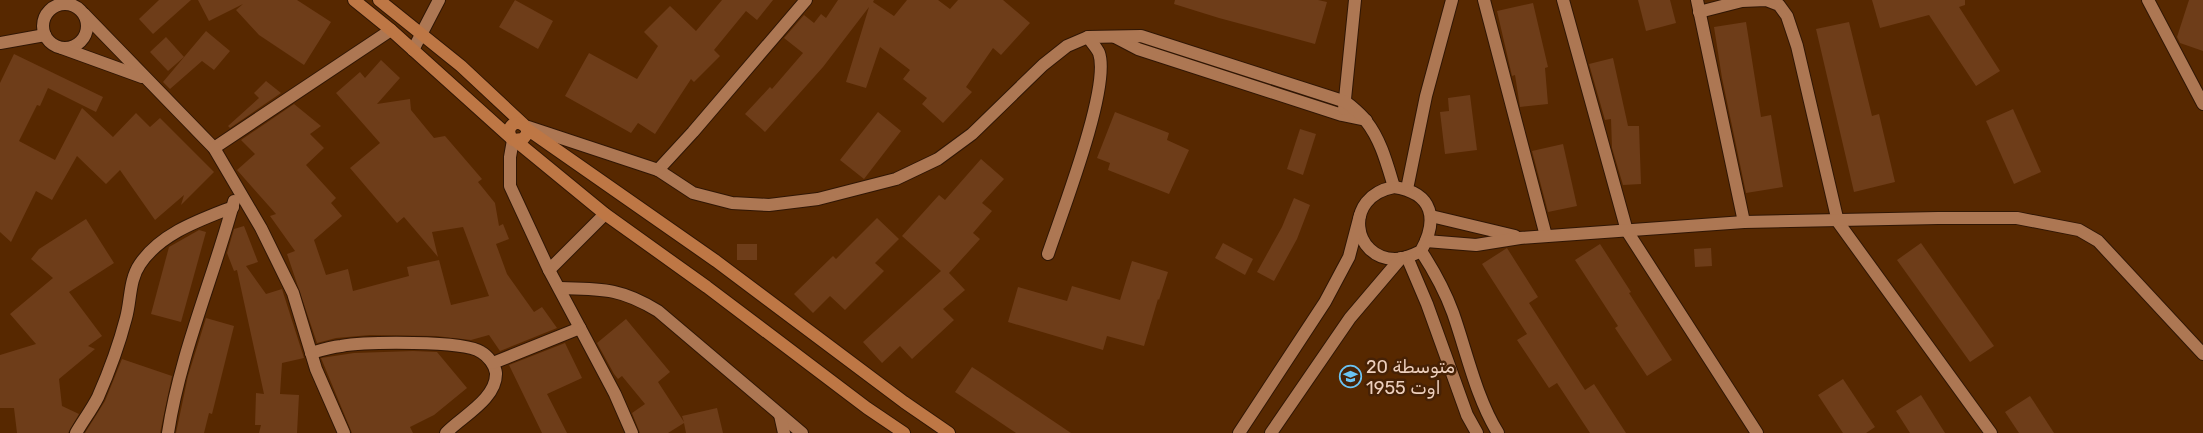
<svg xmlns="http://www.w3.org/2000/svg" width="2203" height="433" font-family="Rubik,Cairo,sans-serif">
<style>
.building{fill:#6e3d19}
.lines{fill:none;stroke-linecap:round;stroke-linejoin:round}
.minor-casing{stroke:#301604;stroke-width:14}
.major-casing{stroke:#301604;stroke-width:14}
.minor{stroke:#ad7753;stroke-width:12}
.major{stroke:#be7745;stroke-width:12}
.labels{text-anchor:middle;stroke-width:5;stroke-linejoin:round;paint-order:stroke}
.poi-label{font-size:18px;fill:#edcfbd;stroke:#462105;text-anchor:start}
</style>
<rect width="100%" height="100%" fill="#572800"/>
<g class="building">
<path d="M159 0H191L153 34 139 19Z"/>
<path d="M198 0H297L331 22 304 65 259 35 236 10 243 4 209 21Z"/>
<path d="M515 0 553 21 538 49 499 27Z"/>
<path d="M722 0H773L757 20 746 11 714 50 720 56 694 82 691 79 655 134 638 123 631 133 565 96 589 53 637 79 658 46 644 32 670 6 696 31Z"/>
<path d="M838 0H874L873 2 894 16 907 0H938L950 9 958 0H1003L1030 23 1001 55 993 48 966 87 972 92 943 123 922 104 927 98 903 79 910 70 880 47 866 88 846 82 869 7 823 67 765 132 745 114 770 87 772 89 803 53 784 38 804 15 814 23 821 14 826 18Z"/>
<path d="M1175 0H1318L1327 2 1315 44 1219 18 1174 4Z"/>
<path d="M1638 0H1670L1676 23 1646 31Z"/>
<path d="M1872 0H1965V5L1959 7 2000 71 1976 86 1929 15 1880 28Z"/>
<path d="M2189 0H2203V51L2180 43 2177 37Z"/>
<path d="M1533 3 1548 67 1545 68 1548 104 1520 107 1515 75 1512 76 1497 11Z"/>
<path d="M1746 22 1761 117 1771 115 1783 187 1746 193 1722 78 1714 27Z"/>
<path d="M1849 22 1872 116 1879 114 1895 182 1854 192 1816 29Z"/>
<path d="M206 31 230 51 214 70 202 61 170 89 163 82Z"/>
<path d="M166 37 184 57 168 71 150 52Z"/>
<path d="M14 54 103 97 96 112 48 88 40 106 37 105 19 141 55 160 82 108 113 137 136 113 150 127 160 118 214 172 181 205 184 195 155 220 120 170 106 184 77 156 52 200 36 191 11 242 0 232V83Z"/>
<path d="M1613 58 1628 126H1639L1641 184 1623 185 1612 148 1611 119 1605 120 1589 64Z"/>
<path d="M381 60 400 78 377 104 410 99 411 110 434 138 445 136 482 179 478 182 495 203 499 226 503 224 509 239 496 244 507 274 534 312 542 307 557 328 500 351 489 335 471 340 436 336 370 335 336 338 317 343 287 254 295 251 270 216 276 214 237 170 255 154 241 140 294 104 321 126 310 134 324 148 306 165 336 198 331 203 342 216 314 240 326 275 348 269 353 291 409 276 407 267 439 260 451 305 489 296 463 227 432 232 438 257 404 217 397 223 350 168 380 143 336 93 360 72 365 78Z"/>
<path d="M266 81 281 93 230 128 228 126 259 98 254 93Z"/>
<path d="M1470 95 1477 150 1445 154 1440 112 1449 111 1448 98Z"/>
<path d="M2013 109 2041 172 2014 184 1986 121Z"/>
<path d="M878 112 901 131 864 179 840 160Z"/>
<path d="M1115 112 1169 133 1167 140 1189 150 1169 194 1108 170 1110 163 1097 158Z"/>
<path d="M1300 129 1316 134 1303 175 1287 169Z"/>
<path d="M1563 144 1577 206 1548 212 1532 151Z"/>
<path d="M981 159 1004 179 982 203 992 211 973 233 980 239 949 273 965 290 943 309 954 320 912 359 900 346 882 363 863 342 941 271 902 236 939 195 945 200Z"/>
<path d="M1294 198 1310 205 1297 239 1274 281 1257 272 1282 227Z"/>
<path d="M877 218 899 239 875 263 884 271 845 310 830 296 813 313 794 294 833 256 836 259Z"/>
<path d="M86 219 114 263 69 292 102 336 88 346 95 349 59 379 62 406 79 414 68 433H17L14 408H0V355L36 344 10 314 53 278 31 259 39 249Z"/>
<path d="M244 226 258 262 246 266 266 294 282 289 304 358 282 363 280 394 299 395 297 433H259L261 425H255L256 393 264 394 237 270 234 271 227 253 234 229Z"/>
<path d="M199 230 206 232 181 322 151 314 169 247Z"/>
<path d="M1223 243 1253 259 1245 275 1215 258Z"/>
<path d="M1921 243 1994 346 1970 362 1897 260Z"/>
<rect x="737" y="244" width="20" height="16"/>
<path d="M1600 244 1631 292 1629 293 1672 360 1647 376 1615 328 1618 326 1575 260Z"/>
<path d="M1507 248 1538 297 1529 303 1585 390 1594 384 1626 433H1590L1557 383 1549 388 1517 340 1527 334 1482 264Z"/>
<path d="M1711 248 1712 266 1695 267 1694 249Z"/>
<path d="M1132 261 1168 272 1159 300 1158 299 1144 346 1107 336 1103 350 1008 322 1018 287 1067 301 1072 286 1120 300Z"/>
<path d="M206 318 234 326 212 414 209 413 204 433H176L188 376Z"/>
<path d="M626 319 670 372 658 382 684 422 682 416 717 408 723 433H686L684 423 668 433H640L632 413 645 404 622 376 618 379 614 374 597 343Z"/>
<path d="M565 343 582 378 547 394 567 433H542L509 365Z"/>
<path d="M413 351 437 352 467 388 434 415 410 427 413 433H352L321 358 354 353Z"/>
<path d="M122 359 172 376 160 433H85L105 401Z"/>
<path d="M972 367 986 376 1071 433H1016L955 392Z"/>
<path d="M1843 379 1875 427 1866 433H1843L1818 395Z"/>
<path d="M1921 395 1945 433H1910L1896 411Z"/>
<path d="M2030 396 2054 433H2019L2005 412Z"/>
</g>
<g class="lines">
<defs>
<g id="minor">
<path d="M1484 0 1546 236"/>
<path d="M1563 0 1627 231 1757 433"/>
<path d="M1697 0 1744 222"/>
<path d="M2148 0 2203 104"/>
<circle cx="65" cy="26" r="22"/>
<path d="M1699 12 1742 1 1766 0 1779 5 1787 16 1797 46 1838 222 1991 433"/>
<path d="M84 14 214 148 261 228 293 293 316 369 344 433"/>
<path d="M1115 37 1138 49 1342 115 1366 120"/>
<path d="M0 43 45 35"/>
<path d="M62 48 142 77"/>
<path d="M413 50 439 0"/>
<path d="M1344 109 1355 0"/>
<path d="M525 126 658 170 693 193 732 203 769 205 818 199 896 179 938 159 972 134 1043 65 1067 46 1088 37 1141 36 1346 102C1353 108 1361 114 1366 121 1381 140 1387 164 1394 187"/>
<path d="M513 140 510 157V186L549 270 580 328"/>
<path d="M214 148 391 30"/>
<path d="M658 170 693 132 806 0"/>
<path d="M1394 187C1434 193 1438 220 1421 251 1413 255 1405 259 1395 259 1353 259 1342 197 1394 187Z"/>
<path d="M1407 189 1426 96 1452 0"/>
<path d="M1431 216 1515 236"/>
<path d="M1426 241 1476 245 1520 238 1744 222 1938 218H2017L2079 230 2098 241 2203 354"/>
<path d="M1421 251C1434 271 1445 291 1453 313 1467 353 1476 397 1498 433"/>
<path d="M1048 254C1061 215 1111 87 1099 53 1097 48 1091 42 1088 37"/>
<path d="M1407 257 1427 304 1467 415 1477 433"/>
<path d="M549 270 605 214"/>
<path d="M560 288C602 289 621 288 658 311L802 433"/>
<path d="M311 353C321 350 331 347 341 346 364 342 464 340 481 352 488 356 495 365 496 373 497 399 461 417 446 433"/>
<path d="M493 363 580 328 615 394 632 433"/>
<path d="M780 415 784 433"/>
<path d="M76 433C83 421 92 409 98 397 109 372 119 345 126 318 131 300 129 280 140 264 161 233 200 220 233 207"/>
<path d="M168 433C180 354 213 279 234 201"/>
<path d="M1239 433 1325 302 1349 257 1360 215"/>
<path d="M1271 433 1350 318 1401 258"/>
</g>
<g id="major">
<path d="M354 0 391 30 511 138"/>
<path d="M379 0 461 66 523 124"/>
<path d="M527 129V134L523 139 513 140C502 128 518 115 527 129L716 261 904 402 949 433"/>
<path d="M516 141 605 214 707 287 867 408 904 433"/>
</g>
</defs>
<use href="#minor" class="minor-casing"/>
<use href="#major" class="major-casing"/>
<use href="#minor" class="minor"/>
<use href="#major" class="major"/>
</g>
<defs>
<symbol id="school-ring" viewBox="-11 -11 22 22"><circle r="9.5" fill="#462105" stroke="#6bc3f2" stroke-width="1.5"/><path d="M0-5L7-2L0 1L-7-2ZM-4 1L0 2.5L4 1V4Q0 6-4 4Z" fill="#6bc3f2"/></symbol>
</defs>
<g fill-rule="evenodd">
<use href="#school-ring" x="1338" y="364" width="25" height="25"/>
</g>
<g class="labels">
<g class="poi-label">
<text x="1366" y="373">متوسطة 20<tspan x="1366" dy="21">اوت 1955</tspan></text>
</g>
</g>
</svg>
